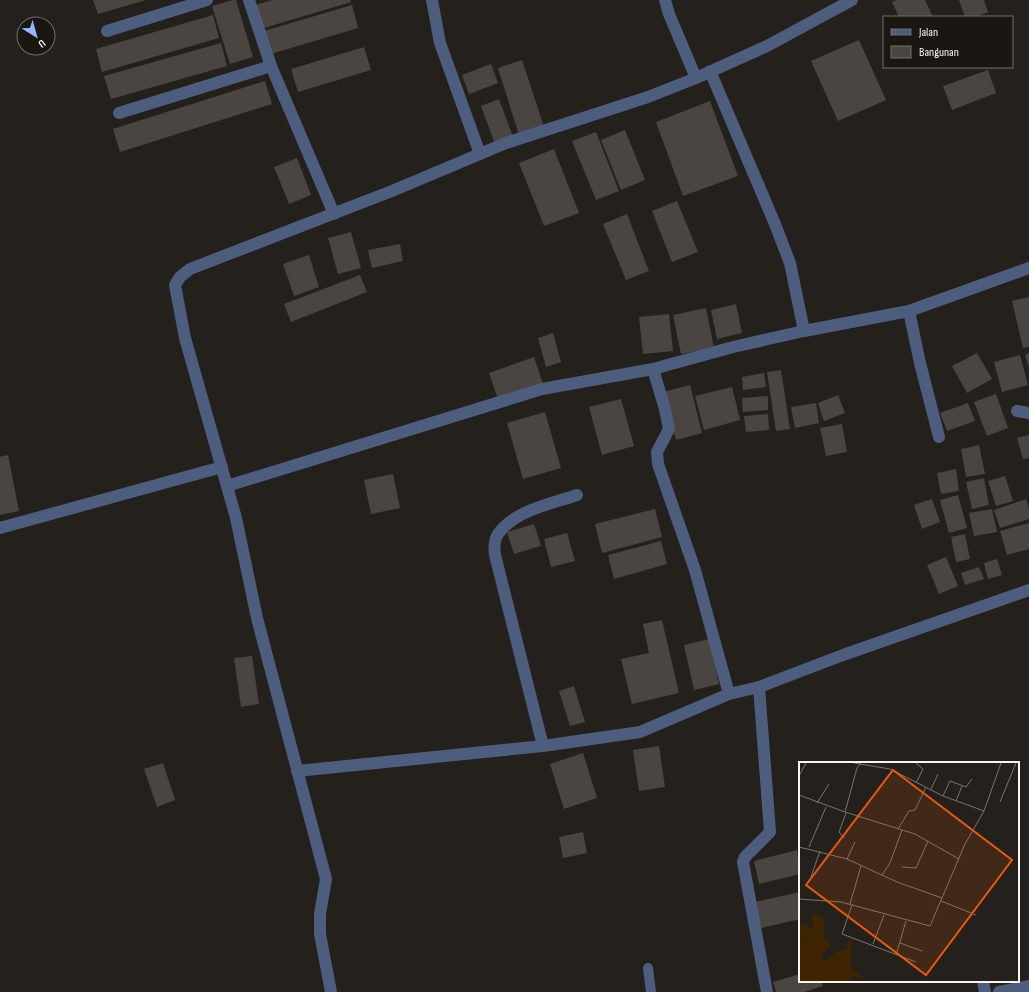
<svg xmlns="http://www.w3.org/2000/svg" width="1029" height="992" font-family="'Sofia Sans Condensed',sans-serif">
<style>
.building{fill:#4a4540}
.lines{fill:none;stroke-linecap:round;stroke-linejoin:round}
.lane{stroke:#4c5d7d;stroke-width:10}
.street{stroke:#4c5d7d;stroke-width:12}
.inset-road{fill:none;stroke:#787571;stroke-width:1}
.view{fill:#e8590c;fill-opacity:0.15;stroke:#e8590c;stroke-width:2}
.inset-edge{fill:none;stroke:#f7f4f1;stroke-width:2}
</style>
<rect width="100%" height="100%" fill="#24201b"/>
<g class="building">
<path d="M93 0H146L98 14Z"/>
<path d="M233 0H236L253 57 230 64 212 6Z"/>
<path d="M272 0H350L351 2 264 28 256 5Z"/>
<path d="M896 0H925L933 17H899L892 2Z"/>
<path d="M959 0H984L988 12 976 17H965Z"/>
<path d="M352 5 358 28 271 54 264 31Z"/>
<path d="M213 15 219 38 102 72 96 49Z"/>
<path d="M859 40 886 100 838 121 811 61Z"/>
<path d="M221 43 227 66 111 99 104 76Z"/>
<path d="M364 47 371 70 298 92 291 69Z"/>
<path d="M522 60 544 127 519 135 498 68Z"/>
<path d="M491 64 498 83 469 94 462 75Z"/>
<path d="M988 70 996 93 952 110 943 86Z"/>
<path d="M265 81 272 104 120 152 113 129Z"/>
<path d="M499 99 513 137 495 144 481 106Z"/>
<path d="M710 101 738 176 683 196 656 122Z"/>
<path d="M625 130 645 180 621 190 601 140Z"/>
<path d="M596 132 619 191 596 200 572 141Z"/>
<path d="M554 149 579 213 544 226 519 163Z"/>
<path d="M297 158 311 195 289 204 274 167Z"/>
<path d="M677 201 698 252 672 262 652 211Z"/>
<path d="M627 214 649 271 626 280 603 224Z"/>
<path d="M351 232 361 268 338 274 328 238Z"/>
<path d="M400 244 403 261 372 268 368 250Z"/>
<path d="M309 255 319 287 294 296 283 264Z"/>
<path d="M360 275 367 292 291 322 284 304Z"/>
<path d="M1029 297V347L1023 348 1012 301Z"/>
<path d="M736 304 742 333 717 339 711 310Z"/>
<path d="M706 308 714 348 681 354 673 315Z"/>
<path d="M669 314 673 351 643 354 639 317Z"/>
<path d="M553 333 561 362 546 367 538 338Z"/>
<path d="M977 353 992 379 967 393 952 366Z"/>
<path d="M1029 353V368L1025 355Z"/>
<path d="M1020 355 1028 385 1002 392 994 362Z"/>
<path d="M534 357 543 384 498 399 489 373Z"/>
<path d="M781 370 790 429 776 431 767 372Z"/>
<path d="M764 373 766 387 743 390 742 377Z"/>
<path d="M690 385 702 433 676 440 663 392Z"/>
<path d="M732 387 740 420 704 430 695 396Z"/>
<path d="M996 394 1008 428 987 436 974 402Z"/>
<path d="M838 395 845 413 824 421 818 403Z"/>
<path d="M768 396V410L743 412 742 398Z"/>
<path d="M621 399 634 446 602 455 589 407Z"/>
<path d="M816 403 819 423 795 428 791 407Z"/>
<path d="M968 403 975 421 947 431 940 413Z"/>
<path d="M545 412 561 468 523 479 507 423Z"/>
<path d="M768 414 769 430 746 432 744 416Z"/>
<path d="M842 424 847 452 826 456 820 428Z"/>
<path d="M1029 435V458L1023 459 1017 438Z"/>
<path d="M979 445 985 474 966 477 961 449Z"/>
<path d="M8 455 19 511 0 515V457Z"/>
<path d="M956 469 959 491 941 494 937 473Z"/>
<path d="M393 474 400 508 371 514 364 480Z"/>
<path d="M1005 476 1013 501 996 506 988 481Z"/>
<path d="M984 478 989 505 972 509 966 482Z"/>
<path d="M958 495 967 528 949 533 940 500Z"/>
<path d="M932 499 940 522 922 529 914 505Z"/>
<path d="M1026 499 1029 508V519L1000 528 994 510Z"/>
<path d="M655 509 662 537 602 553 595 524Z"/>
<path d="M992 509 997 532 974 536 969 513Z"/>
<path d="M1029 523V549L1007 555 1000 531Z"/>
<path d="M534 524 541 546 514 554 507 532Z"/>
<path d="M567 533 575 561 551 567 544 539Z"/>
<path d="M965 534 970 559 956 562 951 537Z"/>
<path d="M661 541 667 564 614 579 608 555Z"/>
<path d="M946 557 958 586 939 594 927 565Z"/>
<path d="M997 559 1002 575 988 579 984 563Z"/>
<path d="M979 567 984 579 965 585 961 573Z"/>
<path d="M662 620 679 693 632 704 621 659 649 653 643 624Z"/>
<path d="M709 639 719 684 694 690 684 645Z"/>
<path d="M252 656 259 704 241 707 234 658Z"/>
<path d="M574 686 585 722 570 726 559 691Z"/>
<path d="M659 746 665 787 639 791 633 750Z"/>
<path d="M583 753 597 798 564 809 550 764Z"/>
<path d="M163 763 175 800 157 807 144 769Z"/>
<path d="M583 832 587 853 563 858 559 837Z"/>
<path d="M797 850 800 874 759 884 754 861Z"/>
<path d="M800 892V919L761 928 755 902Z"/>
<path d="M800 974V981H821L823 986 804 992H776L773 982Z"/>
</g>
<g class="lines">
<path class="lane" d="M648 968 651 992"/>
<g class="street">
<path d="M249 0 271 66 334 214"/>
<path d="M432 0 440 43 480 154"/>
<path d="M665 0 669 14 696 78"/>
<path d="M107 31 207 0"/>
<path d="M710 71 775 224 790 263 804 331"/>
<path d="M119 113 271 66"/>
<path d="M909 311 920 363 939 437"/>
<path d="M653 369 665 409 669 429 657 452 658 464 695 570 729 694"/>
<path d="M1017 411 1029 413"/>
<path d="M227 486 542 389 653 369 733 347 804 331 909 311 1029 268"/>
<path d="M0 528 222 467"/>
<path d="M759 687 770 832 745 857 743 862 767 992"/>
<path d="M543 746 495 555C494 548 494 540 498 534 515 510 551 504 577 495"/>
<path d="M297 771 543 746 640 732 729 694 759 687 843 655 1029 590"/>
<path d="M983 981 985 992"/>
<path d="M331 992 320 934V914L326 879 257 618 236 518 185 338 175 285 180 277 190 269 392 191 506 143 648 97 696 78 767 46 852 0"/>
<path d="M999 992 1029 986"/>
</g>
</g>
<g transform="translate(799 762)">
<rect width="220" height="220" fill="#24201b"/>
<path d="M13 151 25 156V175L32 183 23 192 24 197 28 199 36 190 47 187 50 178H53L51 202 54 208 66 217 53 214 52 219H0V194H7L9 199 8 179 0 178V162L14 166Z" fill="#3e2500"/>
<path d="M0 178 13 181 18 187 21 197 11 200 6 194H0Z" fill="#3e2500"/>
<path class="inset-road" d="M55 1 91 7 144 34 185 49M62 1 58 6 46 50 116 72 160 97M117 1 124 7 117 21M0 14 7 1M132 27 139 12M0 33 46 50M144 34 151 19 167 25 173 17M157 39 163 24M201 40 217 1M18 41 30 22M99 67 110 49 116 48 127 25M45 76 40 70 47 51M0 85 48 97 98 120 143 136M10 85 27 45M48 97 56 80M103 105 117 106 129 79M83 113 91 101 103 68M12 115 21 89M0 137 42 140 131 164 166 82 185 49 202 1M142 139 177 153M51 142 62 104M53 143 43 172 117 200M101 181 123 189M74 182 85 153M97 193 107 159"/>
<path class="view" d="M94 8 213 98 127 213 7 123Z"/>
<rect width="220" height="220" class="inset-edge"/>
</g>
<rect x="883" y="16" width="130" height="52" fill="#1a1712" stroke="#726f6b"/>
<rect x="891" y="29" width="20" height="6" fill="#4c5d7d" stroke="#726f6b"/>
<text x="919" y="36" font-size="12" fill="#f7f4f1">Jalan</text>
<rect x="891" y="46" width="20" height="12" fill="#4a4540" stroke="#726f6b"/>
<text x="919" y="56" font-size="12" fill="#f7f4f1">Bangunan</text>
<g transform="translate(36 36) rotate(143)"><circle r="19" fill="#1a1712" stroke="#726f6b"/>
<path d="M0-3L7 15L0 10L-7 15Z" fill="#93b7fd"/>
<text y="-6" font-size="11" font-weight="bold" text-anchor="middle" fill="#f7f4f1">U</text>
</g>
</svg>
